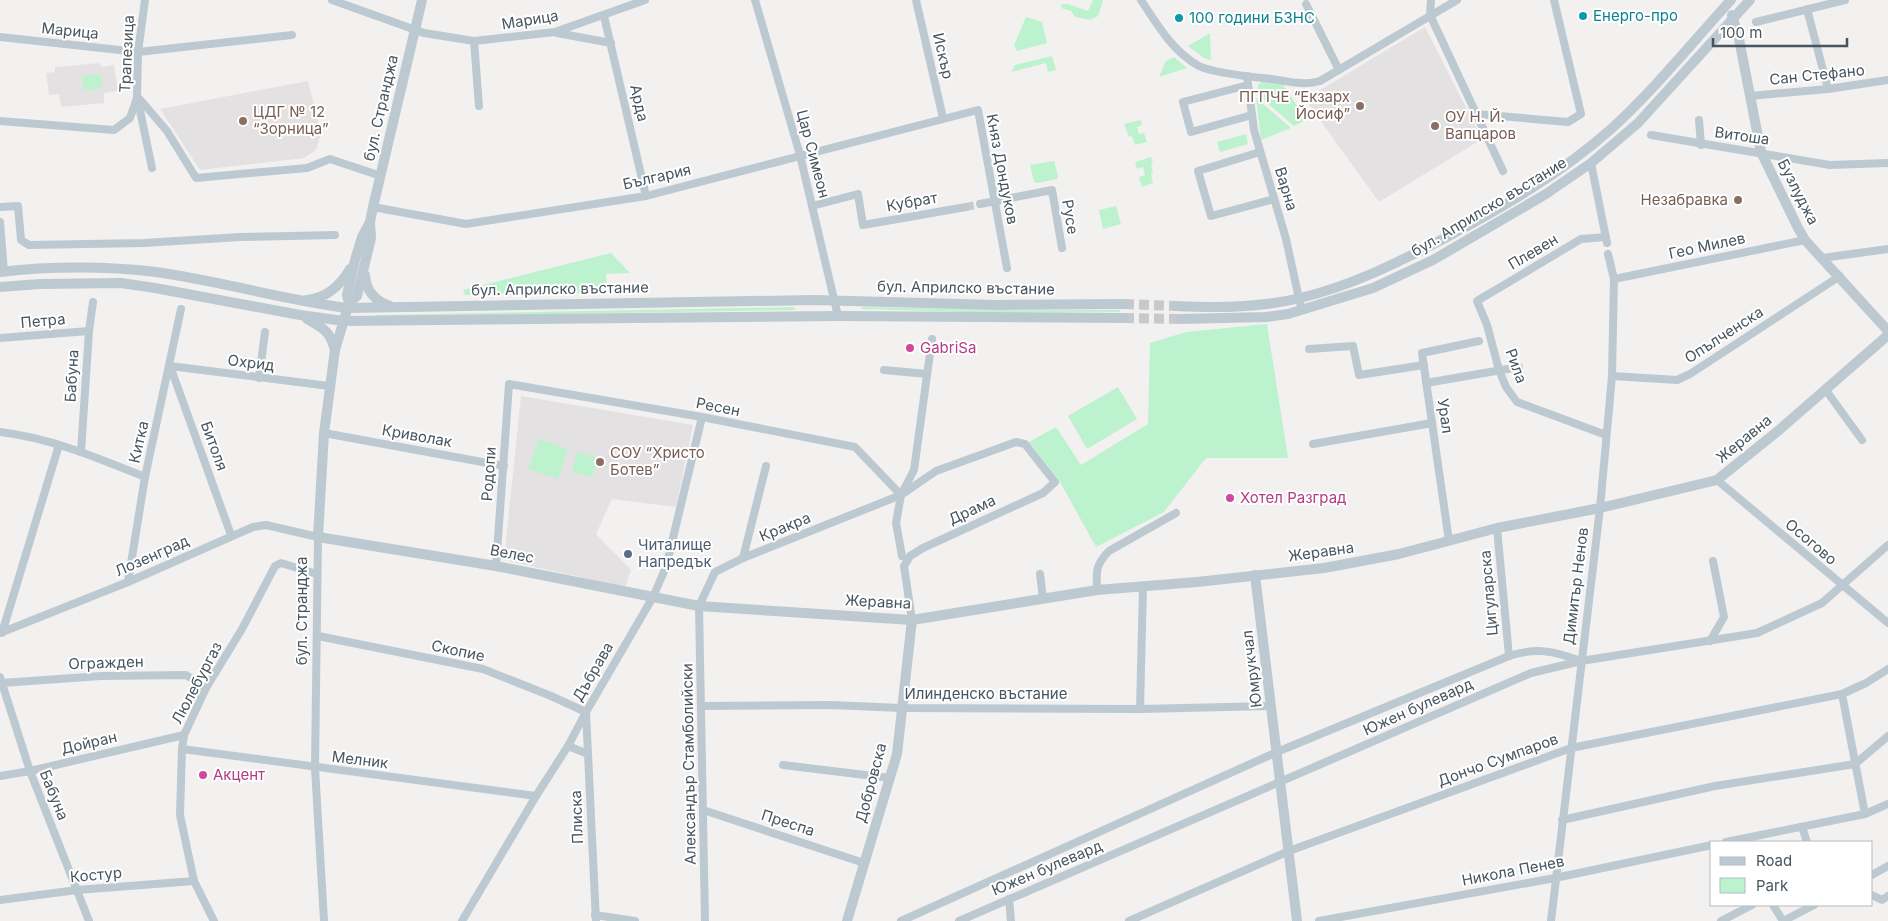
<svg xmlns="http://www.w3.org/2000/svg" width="1888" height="921" font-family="Inter,sans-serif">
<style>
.education{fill:#e4e1e2}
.green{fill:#bdf2cf}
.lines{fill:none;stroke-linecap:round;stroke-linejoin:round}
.minor-tunnel{stroke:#c8c9cc;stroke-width:8;stroke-dasharray:8 4;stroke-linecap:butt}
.tertiary-tunnel{stroke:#c8c9cc;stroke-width:10;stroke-dasharray:10 5;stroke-linecap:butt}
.minor{stroke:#bdc9d0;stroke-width:8}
.tertiary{stroke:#bdc9d0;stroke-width:10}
.culture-dot{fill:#0f9aa8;stroke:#fff;stroke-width:2}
.education-dot{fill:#8d6e63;stroke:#fff;stroke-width:2}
.hotel-dot{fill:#d1479c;stroke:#fff;stroke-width:2}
.service-dot{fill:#5c6f8a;stroke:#fff;stroke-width:2}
.labels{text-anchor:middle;stroke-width:4;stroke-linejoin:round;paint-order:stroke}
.culture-label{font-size:15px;fill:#0d838f;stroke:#fff;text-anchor:start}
.street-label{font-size:15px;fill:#47555f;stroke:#fff}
.education-label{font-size:15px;fill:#785e54;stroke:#fff;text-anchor:start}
.hotel-label{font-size:15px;fill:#b23c85;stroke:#fff;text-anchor:start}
.service-label{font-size:15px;fill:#4e5e75;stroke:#fff;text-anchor:start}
</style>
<rect width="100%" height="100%" fill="#f3f0f0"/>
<g class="education">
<path d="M1425 27 1482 139 1379 202 1305 99Z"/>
<path d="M100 63 101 67 114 65 118 91 104 93V103L61 107 59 94 49 95 46 73 55 72V67Z"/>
<path d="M308 81 321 133 316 150 304 158 200 170 160 109Z"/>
<path d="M521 396 693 425 676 507 612 499 596 534 631 570 625 587 504 560Z"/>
</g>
<g class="green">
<path d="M1093 0H1103L1098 16 1090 20 1075 17 1071 11 1061 8 1062 4H1068L1088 11Z"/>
<path d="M1026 17 1042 22 1047 43 1017 51 1014 45Z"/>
<path d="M1210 33 1211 60 1204 58 1188 46Z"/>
<path d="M1052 56 1056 70 1048 72 1046 63 1011 72 1015 65Z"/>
<path d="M1174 57 1187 68 1159 77 1166 61Z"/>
<path d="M100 74 102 88 84 90 82 76Z"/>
<path d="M1264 80 1281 81 1306 120 1294 126 1256 93 1258 85Z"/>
<path d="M1256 98 1291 128 1261 140Z"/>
<path d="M1141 120 1142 125 1137 127 1139 134 1144 133 1147 142 1135 145 1132 136 1129 137 1124 124Z"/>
<path d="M1246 134 1248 144 1220 152 1217 142Z"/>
<path d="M1151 157 1153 163 1151 164 1153 172 1151 174 1153 183 1142 187 1139 177 1145 175 1143 167 1137 169 1135 162Z"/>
<path d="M1054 161 1058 176 1057 179 1037 183 1034 182 1030 165Z"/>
<path d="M1116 206 1121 224 1103 229 1099 210Z"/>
<path d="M611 253 630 273 606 274 607 293 465 295 463 290Z"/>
<path d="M795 307V310L375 317 376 315Z"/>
<path d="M862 307 998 310H1120V312L998 313 862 309Z"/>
<path d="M1267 324 1288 458H1206L1164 512 1096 547 1059 480 1029 442 1056 427 1081 465 1148 424 1150 343 1186 332Z"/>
<path d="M1118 387 1137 419 1087 449 1068 416Z"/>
<path d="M539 439 568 449 558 479 528 469Z"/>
<path d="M577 452 598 458 592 477 572 471Z"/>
</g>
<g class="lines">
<path class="minor-tunnel" d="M966 207 980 204"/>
<g class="tertiary-tunnel">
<path d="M1124 304 1176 306"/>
<path d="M1124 318 1181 319"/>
</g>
<g class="minor">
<path d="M145 0 138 52 137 96 152 168"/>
<path d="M332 0 424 33 474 41 555 32 645 0"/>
<path d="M755 0 800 155 838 316"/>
<path d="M916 0 943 118"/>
<path d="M1141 0C1156 23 1173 52 1199 66 1213 73 1253 77 1271 79 1287 81 1304 86 1320 81L1457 0"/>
<path d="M1431 0 1430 15 1503 171"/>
<path d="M1306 4 1339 70"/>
<path d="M1807 9 1828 89"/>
<path d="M604 16 646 196"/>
<path d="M1756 22 1845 0"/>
<path d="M557 33 611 43"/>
<path d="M0 37 138 52 292 35"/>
<path d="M474 41 479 106"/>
<path d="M1247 76 1254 130 1286 239 1300 303"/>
<path d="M1248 85 1183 102 1191 132 1252 115"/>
<path d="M137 96 167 131 196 178 307 168 330 159 381 176"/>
<path d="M1750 96 1828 89 1888 80"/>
<path d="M1476 114 1568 122 1581 114 1554 0"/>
<path d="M1699 120 1701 145"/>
<path d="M0 121 114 130 130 118 137 98"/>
<path d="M1651 135 1830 165 1888 163"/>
<path d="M1260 152 1198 171 1211 216 1274 199"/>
<path d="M1591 163 1607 243"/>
<path d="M980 204 1052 190 1062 248"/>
<path d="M812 206 858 194 863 225 966 207"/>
<path d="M0 207 18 206 21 240 29 245 144 243 240 237 335 235"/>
<path d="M373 207 466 224 646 196 978 110 1007 268"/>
<path d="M0 222 4 272"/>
<path d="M1822 258 1888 249"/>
<path d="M1614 279 1805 240"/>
<path d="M0 338 89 331"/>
<path d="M1309 349 1353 346 1359 375 1424 365"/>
<path d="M884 370 927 374"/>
<path d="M1612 376 1677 380 1690 374 1840 276"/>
<path d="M259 378 265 332"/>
<path d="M1426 383 1519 367"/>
<path d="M1825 389 1862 440"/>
<path d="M0 432C51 438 98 458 145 477"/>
<path d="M324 433 504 466"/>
<path d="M1606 435 1517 402 1506 387 1499 370 1487 325 1477 301 1581 239 1606 237"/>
<path d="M1313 444 1432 423"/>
<path d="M81 452 89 331 93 302"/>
<path d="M1717 480 1888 623"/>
<path d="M1497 528 1509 656"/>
<path d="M231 535 170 366 329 386"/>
<path d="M1449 541 1422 353 1479 341"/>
<path d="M902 556 896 523 901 495 914 470 932 339"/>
<path d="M743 558 766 466"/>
<path d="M496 566 509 384 702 417 855 447 901 495"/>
<path d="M1040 574 1043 598"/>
<path d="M128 582 145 477 181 309"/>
<path d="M1097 590C1096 571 1096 564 1109 551L1176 513"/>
<path d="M0 633 128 582 253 527 266 525 318 537 315 768 324 921"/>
<path d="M2 633 59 445"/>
<path d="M318 636 483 669 551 696 586 712 596 921"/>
<path d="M1710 641 1724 617 1713 561"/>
<path d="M0 677 30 771 89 921"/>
<path d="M2 683 101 676 186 675 206 688"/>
<path d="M1842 694 1865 814"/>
<path d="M702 706 830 705 902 708 1140 709 1271 706"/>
<path d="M1140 709 1143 586"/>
<path d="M568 746 588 754"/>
<path d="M182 749 536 796"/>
<path d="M783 765 890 778"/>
<path d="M0 776 30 771 184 735"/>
<path d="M703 810 864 863"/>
<path d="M1562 820 1715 786 1855 764 1888 736"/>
<path d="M1802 827 1807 842"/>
<path d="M1726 842 1865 814 1888 804"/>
<path d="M1872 875 1888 866"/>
<path d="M1872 895 1882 900 1888 896"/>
<path d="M1009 899 1011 921"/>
<path d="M0 900 77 890 194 881"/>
<path d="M1773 905 1783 921"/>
<path d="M595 915 635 921"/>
<path d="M214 921 194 881 180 815 182 749 184 735 206 688 242 629 275 566 281 563 317 574"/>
<path d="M462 921 536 796 568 746 586 712 653 597 666 567 702 417"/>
<path d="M705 921 699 606 715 572 743 558 901 495 936 471 1016 442 1025 444 1055 482 1043 493 923 548 910 556 904 566 912 620"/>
<path d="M901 921 1277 752 1509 656C1537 647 1553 651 1581 661"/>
<path d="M959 921 1531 673 1581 661 1757 633 1822 603 1888 545"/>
<path d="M1129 921 1289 851 1571 748 1842 694 1866 683 1888 669"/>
<path d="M1319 921 1555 878 1712 845"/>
<path d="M1551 921 1600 508 1612 376 1614 279 1608 254"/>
<path d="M1721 921 1752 905"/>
<path d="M1783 921 1814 905"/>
</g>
<g class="tertiary">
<path d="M1732 15 1739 39 1761 152 1798 228 1805 240 1888 331"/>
<path d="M370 222 362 237 355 260 347 295 349 303 335 350 324 433 318 537 496 566 699 606 912 620 1097 590 1197 582 1324 568 1399 554 1497 528 1600 508 1717 480 1778 431 1888 335"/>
<path d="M0 272C49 266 108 266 156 272 221 281 283 300 348 308L814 300 996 305 1124 304"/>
<path d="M365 275C366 291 375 301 390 306"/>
<path d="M0 287 40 284 121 283 155 288 300 315 344 321 838 316 1124 318"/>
<path d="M307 300C326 298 340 286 350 269"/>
<path d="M349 303 357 296 371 238 370 222 373 207 422 0"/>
<path d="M1176 306C1217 308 1260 308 1300 298 1351 286 1397 263 1443 239 1502 208 1560 174 1610 130 1654 90 1691 44 1731 0"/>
<path d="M307 319C323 328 330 331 335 350"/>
<path d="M1181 319 1266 317 1288 314 1373 288 1433 260 1546 194 1591 163 1638 123 1750 0"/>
<path d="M1255 575 1297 921"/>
<path d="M847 921 897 754 912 620"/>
</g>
</g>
<g class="culture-dot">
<circle cx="1583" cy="16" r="5"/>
<circle cx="1179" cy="18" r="5"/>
</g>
<g class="education-dot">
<circle cx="1360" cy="106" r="5"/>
<circle cx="243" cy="121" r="5"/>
<circle cx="1435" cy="126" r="5"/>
<circle cx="1738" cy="200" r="5"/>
<circle cx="600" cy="462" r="5"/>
</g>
<g class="hotel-dot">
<circle cx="910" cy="348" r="5"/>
<circle cx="1230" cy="498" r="5"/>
<circle cx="203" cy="775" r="5"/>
</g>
<circle class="service-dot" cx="628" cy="554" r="5"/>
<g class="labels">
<g class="culture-label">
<text x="1593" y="21">Енерго-про</text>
<text x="1189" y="23">100 години БЗНС</text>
</g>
<g class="street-label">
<text transform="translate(530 20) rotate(-9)" y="5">Марица</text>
<text transform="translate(70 31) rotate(6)" y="5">Марица</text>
<text transform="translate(127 54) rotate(-87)" y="5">Трапезица</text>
<text transform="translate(943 56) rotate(77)" y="5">Искър</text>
<text transform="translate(1817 75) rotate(-6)" y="5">Сан Стефано</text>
<text transform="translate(639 103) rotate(77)" y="5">Арда</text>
<text transform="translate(381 108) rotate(-77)" y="5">бул. Странджа</text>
<text transform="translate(1742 136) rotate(8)" y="5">Витоша</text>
<text transform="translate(813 154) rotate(75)" y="5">Цар Симеон</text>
<text transform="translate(1002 169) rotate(79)" y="5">Княз Дондуков</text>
<text transform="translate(657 177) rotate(-13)" y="5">България</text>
<text transform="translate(1286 189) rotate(73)" y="5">Варна</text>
<text transform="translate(1798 192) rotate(63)" y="5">Бузлуджа</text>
<text transform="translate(912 202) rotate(-10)" y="5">Кубрат</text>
<text transform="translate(1489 207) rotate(-31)" y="5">бул. Априлско въстание</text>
<text transform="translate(1070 217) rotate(80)" y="5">Русе</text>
<text transform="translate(1707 246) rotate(-12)" y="5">Гео Милев</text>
<text transform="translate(1533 252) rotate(-31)" y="5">Плевен</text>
<text transform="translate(966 288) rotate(1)" y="5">бул. Априлско въстание</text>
<text transform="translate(560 289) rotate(-1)" y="5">бул. Априлско въстание</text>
<text transform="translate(43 321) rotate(-5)" y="5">Петра</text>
<text transform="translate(1724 335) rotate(-33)" y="5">Опълченска</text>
<text transform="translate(251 363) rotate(7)" y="5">Охрид</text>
<text transform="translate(1516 366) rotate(70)" y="5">Рила</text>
<text transform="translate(72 376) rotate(-87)" y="5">Бабуна</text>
<text transform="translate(718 407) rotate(11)" y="5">Ресен</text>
<text transform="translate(1445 416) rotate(82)" y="5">Урал</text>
<text transform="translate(417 436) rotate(10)" y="5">Криволак</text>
<text transform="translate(1744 439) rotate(-39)" y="5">Жеравна</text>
<text transform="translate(139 442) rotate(-77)" y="5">Китка</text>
<text transform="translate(214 446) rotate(70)" y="5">Битоля</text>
<text transform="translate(489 474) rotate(-86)" y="5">Родопи</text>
<text transform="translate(972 510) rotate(-25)" y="5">Драма</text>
<text transform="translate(785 527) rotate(-22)" y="5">Кракра</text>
<text transform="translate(1811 542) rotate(40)" y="5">Осогово</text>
<text transform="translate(1321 552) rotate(-8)" y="5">Жеравна</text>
<text transform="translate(512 554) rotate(11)" y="5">Велес</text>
<text transform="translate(152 556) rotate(-24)" y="5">Лозенград</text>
<text transform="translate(1576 586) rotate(-83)" y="5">Димитър Ненов</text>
<text transform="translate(1489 593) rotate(-95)" y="5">Цигуларска</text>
<text transform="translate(878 602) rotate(3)" y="5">Жеравна</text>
<text transform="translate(302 611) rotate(-90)" y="5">бул. Странджа</text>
<text transform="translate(458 651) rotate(12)" y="5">Скопие</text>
<text transform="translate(106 663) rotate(-2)" y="5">Огражден</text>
<text transform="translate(1252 669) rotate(-97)" y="5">Юмрукчал</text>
<text transform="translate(593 672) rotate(-60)" y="5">Дъбрава</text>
<text transform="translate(197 683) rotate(-62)" y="5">Люлебургаз</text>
<text x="986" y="699">Илинденско въстание</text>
<text transform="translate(1418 707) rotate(-24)" y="5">Южен булевард</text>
<text transform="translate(89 743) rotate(-13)" y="5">Дойран</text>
<text transform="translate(360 760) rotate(7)" y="5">Мелник</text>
<text transform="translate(1498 760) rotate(-20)" y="5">Дончо Сумпаров</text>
<text transform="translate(689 764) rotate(-91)" y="5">Александър Стамболийски</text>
<text transform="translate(871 783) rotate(-75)" y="5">Добровска</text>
<text transform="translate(54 795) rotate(68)" y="5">Бабуна</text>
<text transform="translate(577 817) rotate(-92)" y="5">Плиска</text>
<text transform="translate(788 823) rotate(18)" y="5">Преспа</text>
<text transform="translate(1047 868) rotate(-23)" y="5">Южен булевард</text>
<text transform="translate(1513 871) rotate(-11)" y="5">Никола Пенев</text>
<text transform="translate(96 875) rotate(-5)" y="5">Костур</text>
</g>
<g class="education-label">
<text x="1350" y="102" text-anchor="end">ПГПЧЕ “Екзарх<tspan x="1350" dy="17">Йосиф”</tspan></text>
<text x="253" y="117">ЦДГ № 12<tspan x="253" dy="17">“Зорница”</tspan></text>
<text x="1445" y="122">ОУ Н. Й.<tspan x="1445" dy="17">Вапцаров</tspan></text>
<text x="1728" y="205" text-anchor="end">Незабравка</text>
<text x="610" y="458">СОУ “Христо<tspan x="610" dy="17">Ботев”</tspan></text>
</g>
<g class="hotel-label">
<text x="920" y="353">GabriSa</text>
<text x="1240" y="503">Хотел Разград</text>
<text x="213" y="780">Акцент</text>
</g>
<g class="service-label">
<text x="638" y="550">Читалище<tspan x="638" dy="17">Напредък</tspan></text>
</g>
</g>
<rect x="1710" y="841" width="162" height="65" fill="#ffffff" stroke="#b5bbbf"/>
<rect x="1720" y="857" width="25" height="8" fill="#bdc9d0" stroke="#b5bbbf"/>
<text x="1756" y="866" font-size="15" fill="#47555f">Road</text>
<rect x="1720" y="878" width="25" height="15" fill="#bdf2cf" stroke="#b5bbbf"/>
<text x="1756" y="891" font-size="15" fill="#47555f">Park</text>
<path d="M1713 38v8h134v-8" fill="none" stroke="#47555f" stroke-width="2.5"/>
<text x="1720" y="38" font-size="15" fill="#47555f" stroke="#ffffff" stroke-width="4" paint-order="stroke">100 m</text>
</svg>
